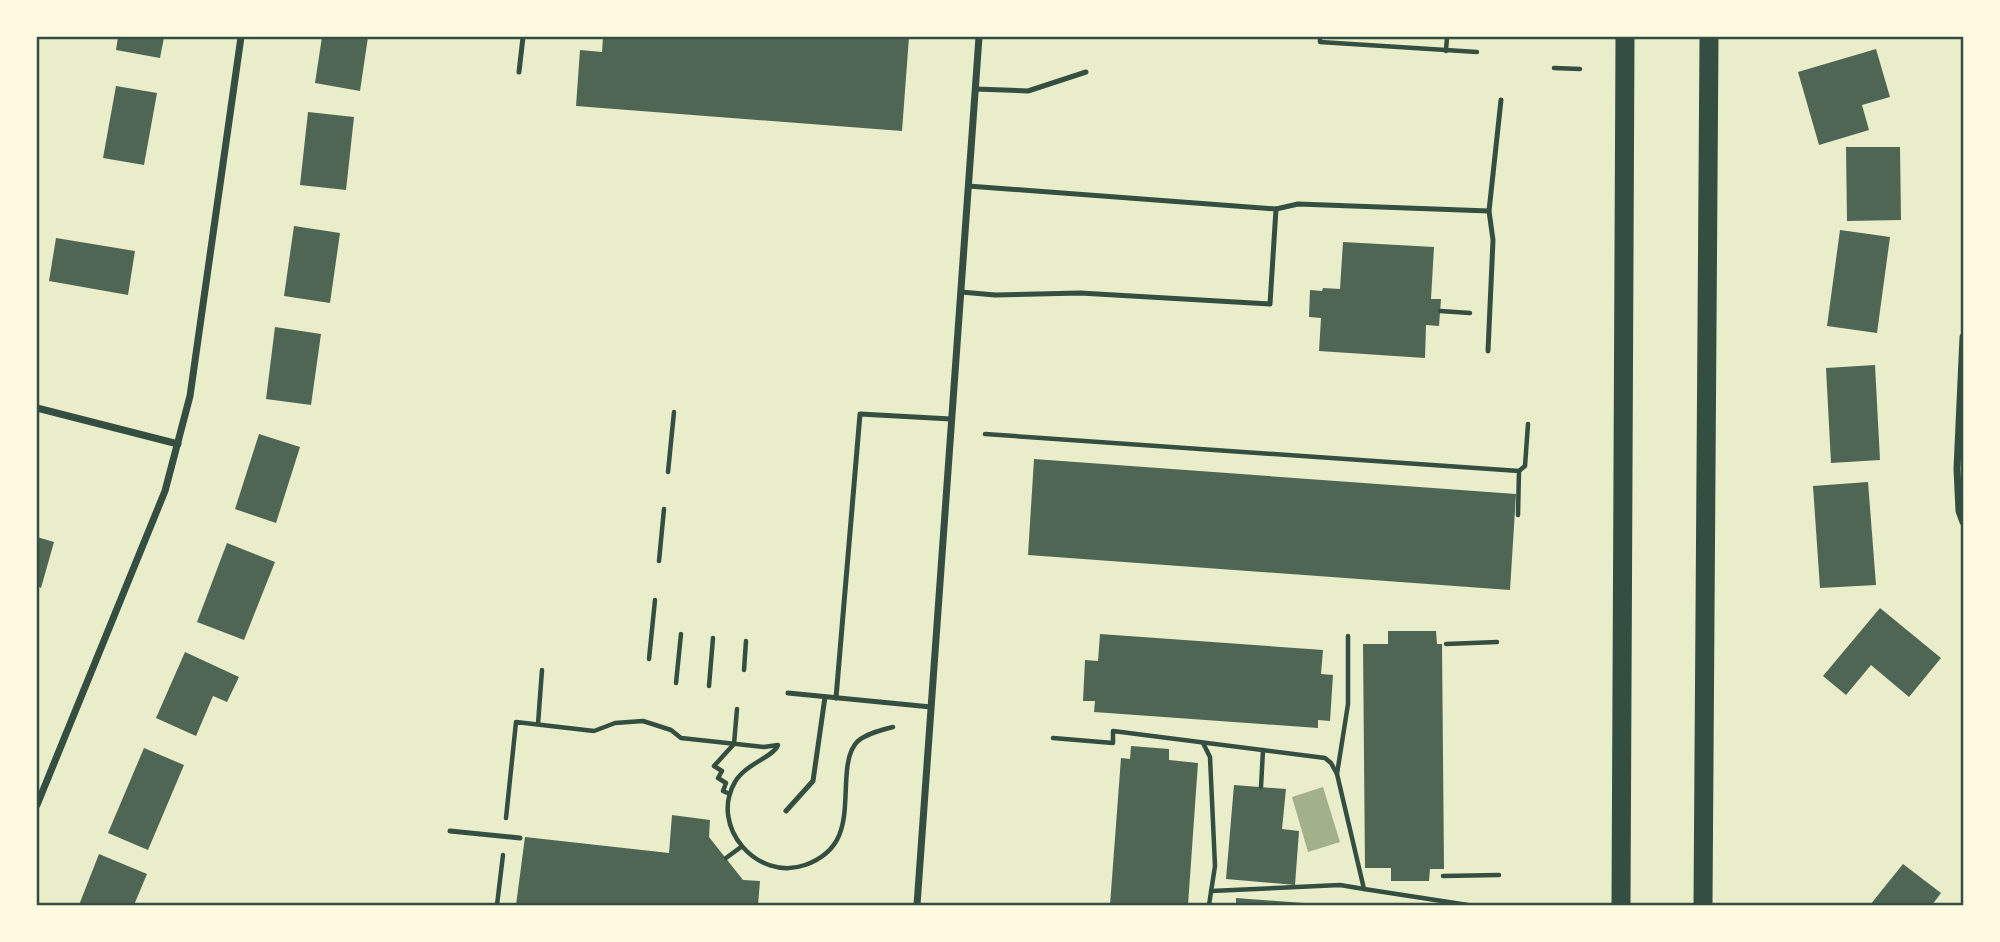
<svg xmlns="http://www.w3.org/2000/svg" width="2000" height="942" font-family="Raleway,sans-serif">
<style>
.water{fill:#a3b18a}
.building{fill:#4f6655}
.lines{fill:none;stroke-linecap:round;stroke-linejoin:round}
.path{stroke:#344e41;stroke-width:4.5}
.service{stroke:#344e41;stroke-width:5}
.minor{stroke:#344e41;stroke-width:7}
.trunk{stroke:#344e41;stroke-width:19}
.neatline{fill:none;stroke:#344e41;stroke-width:2.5}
</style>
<rect width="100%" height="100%" fill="#e9edc9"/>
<path class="water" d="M1323 787 1340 842 1308 852 1292 797Z"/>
<g class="building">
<path d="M118 37H164L160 58 116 50Z"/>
<path d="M322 37H368L360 91 315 83Z"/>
<path d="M603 37H909L902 131 576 106 580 50 602 52Z"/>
<path d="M1876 49 1890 97 1862 105 1869 130 1819 145 1798 72Z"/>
<path d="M116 86 157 93 144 165 103 158Z"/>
<path d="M308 112 354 117 346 190 300 185Z"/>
<path d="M1846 147H1900L1901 220 1847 221Z"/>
<path d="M294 226 340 233 330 303 284 296Z"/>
<path d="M1840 230 1890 237 1877 333 1827 326Z"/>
<path d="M56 238 135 251 128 295 49 281Z"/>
<path d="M1343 242 1434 247 1431 299H1441L1439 326 1426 325 1425 358 1319 351 1321 318 1309 317 1310 290 1322 291 1323 288 1340 289Z"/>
<path d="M275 327 321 334 311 405 266 399Z"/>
<path d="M1875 365 1880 460 1831 463 1826 368Z"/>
<path d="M259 434 300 447 276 523 235 509Z"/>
<path d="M1034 459 1516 494 1510 590 1028 555Z"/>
<path d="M1868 482 1876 585 1820 588 1813 486Z"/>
<path d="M37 537 54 542 41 588 37 586Z"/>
<path d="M227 543 275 562 244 640 197 622Z"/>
<path d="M1880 608 1941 658 1909 697 1871 665 1846 695 1823 676Z"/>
<path d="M1388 631H1436L1437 644H1442L1444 869H1430L1429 881H1391V868H1365L1363 644H1388Z"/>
<path d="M1100 634 1323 650 1321 674 1333 675 1330 721 1318 720V728L1094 712 1095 701H1083L1085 660 1098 661Z"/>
<path d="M185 652 239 677 227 702 213 696 196 736 156 718Z"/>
<path d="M1131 746 1169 749V760L1198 763 1188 905H1110L1121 758 1130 759Z"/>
<path d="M144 748 184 765 148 850 108 833Z"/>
<path d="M1234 785 1286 789 1282 829 1299 831 1295 885 1226 879Z"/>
<path d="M672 815 710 820 709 837 743 880 760 881 758 905H516L525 837 669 853Z"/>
<path d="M99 854 147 874 134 905H79Z"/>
<path d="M1903 864 1941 893 1932 905H1870Z"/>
<path d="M1236 898 1304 903V905H1236Z"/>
</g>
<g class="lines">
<g class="path">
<path d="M1320 37V42L1477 52"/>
<path d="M1446 51 1447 37"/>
<path d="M1554 68 1580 69"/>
<path d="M1440 311 1470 313"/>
<path d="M985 434 1519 471 1518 515"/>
<path d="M1519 471 1525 466 1528 424"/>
<path d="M668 472 674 412"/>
<path d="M659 561 664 509"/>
<path d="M1446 644 1497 642"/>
<path d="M649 659 655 600"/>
<path d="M744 670 746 641"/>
<path d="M676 683 681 634"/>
<path d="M709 686 713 638"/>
<path d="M538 724 542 670"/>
<path d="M1053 738 1113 743V731L1325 758 1331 763 1337 774 1364 889 1468 905"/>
<path d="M1203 743 1210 757 1215 866 1209 905"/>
<path d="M1337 774 1348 704V636"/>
<path d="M1261 787 1263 750"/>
<path d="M730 794 723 791 726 783 718 778 722 771 714 766 734 744 737 709"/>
<path d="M506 818 516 722 594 731 615 723 643 721 671 730 681 738 764 747 778 745C775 756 745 764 735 782 709 826 757 882 805 865 852 848 843 810 847 770 848 760 850 748 858 741 867 733 882 730 893 727"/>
<path d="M726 858 741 847"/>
<path d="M1443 876 1499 875"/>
<path d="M1211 891 1340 885 1364 889"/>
<path d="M497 905 503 855"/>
</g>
<g class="service">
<path d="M519 72 523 37"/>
<path d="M975 89 1028 91 1086 72"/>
<path d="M1276 209 1298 204 1489 211"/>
<path d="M961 292 995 295 1080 293 1270 304 1276 209 968 186"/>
<path d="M1488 351 1493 240 1489 211 1501 100"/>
<path d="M788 693 931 707"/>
<path d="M836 698 860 414 951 419"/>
<path d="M786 811 813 781 825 697"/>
<path d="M450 831 520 838"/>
</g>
<g class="minor">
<path d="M1963 337 1957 469 1959 511 1963 522"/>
<path d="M37 408 178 444"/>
<path d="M37 805 165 491 190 396 241 37"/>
<path d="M917 905 979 37"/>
</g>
<g class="trunk">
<path d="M1621 905 1625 37"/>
<path d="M1703 905 1709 37"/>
</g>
</g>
<rect width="2000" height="942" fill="none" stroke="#fefae0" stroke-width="77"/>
<rect x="38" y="38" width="1924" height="866" class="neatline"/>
</svg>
